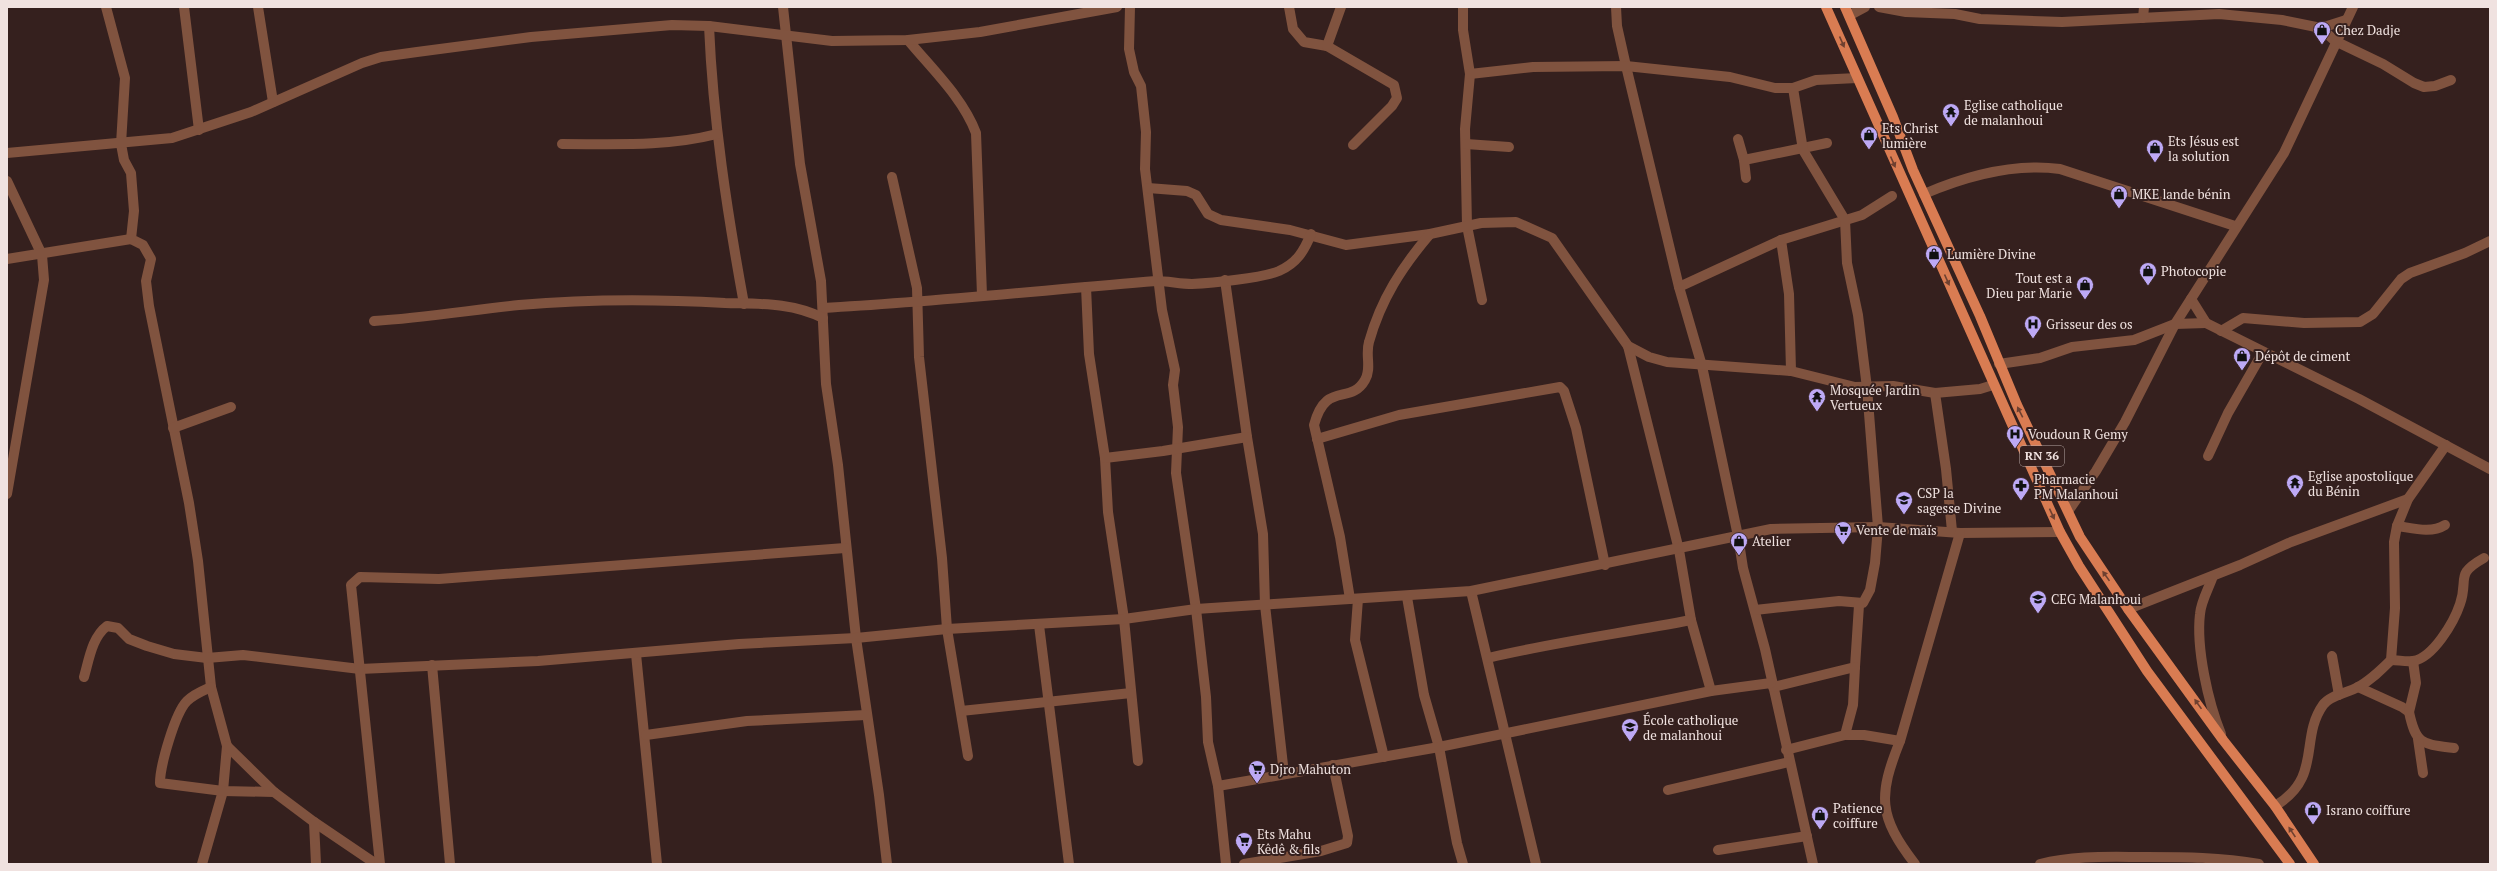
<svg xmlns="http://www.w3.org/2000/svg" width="2497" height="871" font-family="'PT Serif',serif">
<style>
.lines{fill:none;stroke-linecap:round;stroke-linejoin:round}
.minor{stroke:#80533f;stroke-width:10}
.primary{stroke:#d97c52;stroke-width:10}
.oneway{fill:#6e4030}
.labels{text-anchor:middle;stroke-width:4;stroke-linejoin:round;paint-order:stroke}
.shield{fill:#35201e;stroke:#b8a8a6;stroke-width:1}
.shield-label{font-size:12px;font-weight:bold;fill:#f0e2e0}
.poi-label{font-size:13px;fill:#f0e2e0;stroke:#35201e;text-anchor:start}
</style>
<rect width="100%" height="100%" fill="#35201e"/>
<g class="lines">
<g class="minor">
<path d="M106 7 125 78 121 144 124 160 131 173 134 211 131 239 143 245 151 259 146 281 149 306 189 503 198 561 211 687 227 746 223 791 202 864"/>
<path d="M184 7 199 130"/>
<path d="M258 7 273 102"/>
<path d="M783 7 800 164 821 281 826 384 838 465 856 638 879 795 887 864"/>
<path d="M1130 7 1129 49 1134 72 1141 86 1146 132 1145 169 1162 310 1175 370 1173 385 1178 427 1176 473 1196 609 1206 697 1208 742 1218 786 1226 864"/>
<path d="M1289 7 1293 29 1304 42 1327 46 1394 85 1397 98 1392 106 1353 145"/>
<path d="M1463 7V30L1470 74 1465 129 1467 226 1482 300"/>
<path d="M1616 7 1617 26 1626 66 1679 287 1702 366 1738 536 1743 568 1765 649 1813 864"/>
<path d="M1879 7 1906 12 1955 14 1980 19 2062 22 2219 14 2282 20 2321 28 2346 20"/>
<path d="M1850 15 1865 7"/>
<path d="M2143 18 2144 7"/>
<path d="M709 26C713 120 727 211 744 304"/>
<path d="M2321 28 2335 41 2383 64 2414 83 2424 87 2435 86 2451 80"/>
<path d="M908 40C932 69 963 98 976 133L982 295"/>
<path d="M1327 46 1341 7"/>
<path d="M1470 74 1533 67 1626 66 1730 77 1775 88H1793"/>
<path d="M1738 139 1744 160"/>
<path d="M562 144C614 144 666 147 717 134"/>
<path d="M1466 144 1509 147"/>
<path d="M7 153 172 138 251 112 362 63 381 57 417 52 531 37 672 25 709 26 832 41 908 40 980 32 1117 7"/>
<path d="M892 177 917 288 919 357 942 558 947 629 968 756"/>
<path d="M1746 178 1744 160 1827 143"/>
<path d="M7 181 42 255 44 280 7 494"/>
<path d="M1148 188 1187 191 1196 195 1208 214 1221 220 1290 230 1346 245 1430 234 1481 223 1516 222 1552 238 1628 346 1649 357 1667 362 1791 371 1855 387 1893 386 1935 393 1980 389 1993 385"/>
<path d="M1924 194C1966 176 2014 163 2060 169L2235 226"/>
<path d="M1781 240 1789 294 1791 371"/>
<path d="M7 259 131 239"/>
<path d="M1225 280 1247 437 1263 534 1265 605 1284 774"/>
<path d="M1086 287 1089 354 1105 458 1108 512 1124 619 1138 761"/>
<path d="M1679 287 1781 240 1862 215 1892 196"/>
<path d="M2191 299 2206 323 2359 399 2490 469"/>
<path d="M823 308C934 302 1045 290 1156 281 1168 281 1180 284 1192 284 1212 283 1262 278 1279 271 1297 263 1304 251 1311 234"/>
<path d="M374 321C423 318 471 310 519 305 587 299 656 299 725 303 759 304 791 302 823 318"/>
<path d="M2221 331 2243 318 2304 323 2360 322 2373 314 2401 279 2410 273 2465 253 2490 241"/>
<path d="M1628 346 1679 550 1691 620 1711 691"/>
<path d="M1999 364 2040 358 2072 347 2134 340 2175 324 2206 323"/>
<path d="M1935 393 1946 469 1952 531"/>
<path d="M173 428 231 407"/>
<path d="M1317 439 1399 415 1560 387 1564 391 1576 428 1605 565"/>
<path d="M2208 456 2228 413 2263 352"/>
<path d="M1105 458 1163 451 1247 437"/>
<path d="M2069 510 2096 471 2125 422 2175 324 2284 153 2353 7"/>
<path d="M2397 526C2412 528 2431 534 2445 525"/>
<path d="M2213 576C2209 588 2201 601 2200 614 2196 648 2208 702 2221 734"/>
<path d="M1471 591 1536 864"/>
<path d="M1407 597 1424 695 1439 747 1457 843 1463 864"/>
<path d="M1350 599 1340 537 1314 425C1326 380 1350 406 1365 380 1372 368 1365 355 1369 342 1381 299 1402 267 1430 234"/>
<path d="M1358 599 1355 640 1384 757"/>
<path d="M2128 609 2240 565 2291 542 2408 499"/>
<path d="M1755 610 1839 601 1863 603 1870 590 1875 563 1878 527 1867 388 1858 315 1847 263 1845 220 1803 150 1793 88 1816 80 1857 78"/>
<path d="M1039 625 1069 864"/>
<path d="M636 654 657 864"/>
<path d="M2332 656 2339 695"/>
<path d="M1488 658C1555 642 1624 633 1691 620"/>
<path d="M2391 660C2398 660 2406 662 2413 661 2433 658 2454 622 2460 604 2469 578 2454 575 2484 558"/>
<path d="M432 665 450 864"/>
<path d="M84 677C89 660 92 637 107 626L118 628 129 639 147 646 174 654 207 658 243 655 360 669 538 661 739 644 856 638 947 629 1124 619 1196 609 1471 591 1771 529 1878 527 1960 533 2060 532"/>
<path d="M211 687C202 691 194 694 187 701 175 713 160 766 160 783L223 791 274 792"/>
<path d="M1773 687 1855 667 1859 605"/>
<path d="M2358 687 2402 707 2409 712C2416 745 2422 744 2454 748"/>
<path d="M961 711 1131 693"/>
<path d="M2409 712 2416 683 2413 661"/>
<path d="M646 735 747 721 866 715"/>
<path d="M1845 735H1864L1900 741"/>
<path d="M2418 739 2423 773"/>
<path d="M227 746 274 792 314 822 376 864"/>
<path d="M1786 750 1845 735 1853 705 1855 667"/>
<path d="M1218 786 1439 747 1711 691 1771 683"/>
<path d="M1668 790 1789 762"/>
<path d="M2275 806C2323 777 2299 739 2323 705 2330 695 2348 693 2358 687 2371 680 2381 670 2391 660L2395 608 2394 542 2397 526 2408 499 2446 445"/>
<path d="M314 822 316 864"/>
<path d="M1718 850 1807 836"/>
<path d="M380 864 351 585 360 577 439 579 845 548"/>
<path d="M1244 864 1321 851 1347 843 1348 836 1333 765"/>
<path d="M1915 864C1878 816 1878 796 1900 741L1960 533"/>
<path d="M2040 864C2075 855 2111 857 2146 857 2184 857 2221 857 2259 864"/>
</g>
<g class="primary">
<path d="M1826 7 2060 532 2079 566 2147 671 2290 864"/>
<path d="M1845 7 1893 117 1913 170 1980 316 2017 405 2080 537 2128 609 2223 740 2275 806 2314 864"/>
</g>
</g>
<defs><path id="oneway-solid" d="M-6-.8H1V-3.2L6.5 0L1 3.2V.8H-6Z"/></defs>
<g class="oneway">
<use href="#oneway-solid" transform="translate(1842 42) rotate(66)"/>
<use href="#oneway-solid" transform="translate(1893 162) rotate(66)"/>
<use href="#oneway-solid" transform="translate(1947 280) rotate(66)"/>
<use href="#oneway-solid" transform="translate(2020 412) rotate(-117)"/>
<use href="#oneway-solid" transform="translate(2052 514) rotate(65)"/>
<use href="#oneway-solid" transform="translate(2106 576) rotate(-125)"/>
<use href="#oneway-solid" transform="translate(2198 704) rotate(-125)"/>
<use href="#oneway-solid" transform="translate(2292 832) rotate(-124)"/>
</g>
<defs>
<symbol id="shop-pin" viewBox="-11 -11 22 30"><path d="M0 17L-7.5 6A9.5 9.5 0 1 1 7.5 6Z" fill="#bda9f5" stroke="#35201e"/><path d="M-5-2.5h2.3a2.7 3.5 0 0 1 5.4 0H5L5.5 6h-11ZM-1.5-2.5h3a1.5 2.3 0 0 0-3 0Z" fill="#111"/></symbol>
<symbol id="temple-pin" viewBox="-11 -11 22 30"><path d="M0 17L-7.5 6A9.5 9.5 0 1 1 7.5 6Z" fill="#bda9f5" stroke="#35201e"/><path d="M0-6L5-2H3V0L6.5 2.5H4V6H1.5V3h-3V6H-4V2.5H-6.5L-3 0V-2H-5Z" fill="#111"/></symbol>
<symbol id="hospital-pin" viewBox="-11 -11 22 30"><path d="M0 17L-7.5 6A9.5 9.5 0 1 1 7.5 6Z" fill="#bda9f5" stroke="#35201e"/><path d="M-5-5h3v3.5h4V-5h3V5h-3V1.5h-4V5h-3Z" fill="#111"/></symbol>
<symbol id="pharmacy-pin" viewBox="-11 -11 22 30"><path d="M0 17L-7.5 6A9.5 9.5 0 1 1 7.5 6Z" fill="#bda9f5" stroke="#35201e"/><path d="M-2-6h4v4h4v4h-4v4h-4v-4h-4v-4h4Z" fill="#111"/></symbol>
<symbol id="school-pin" viewBox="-11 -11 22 30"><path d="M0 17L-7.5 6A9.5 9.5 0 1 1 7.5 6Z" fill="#bda9f5" stroke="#35201e"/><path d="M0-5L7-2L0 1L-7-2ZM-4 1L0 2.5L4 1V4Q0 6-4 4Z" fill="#111"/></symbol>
<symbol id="supermarket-pin" viewBox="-11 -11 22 30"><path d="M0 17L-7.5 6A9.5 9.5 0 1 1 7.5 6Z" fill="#bda9f5" stroke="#35201e"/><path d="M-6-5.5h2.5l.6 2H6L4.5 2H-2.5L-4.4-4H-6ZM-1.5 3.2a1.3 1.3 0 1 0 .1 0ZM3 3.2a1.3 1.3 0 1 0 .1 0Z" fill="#111"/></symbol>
</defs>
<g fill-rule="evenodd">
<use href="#shop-pin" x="2312" y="20" width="20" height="27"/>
<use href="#temple-pin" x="1941" y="102" width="20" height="27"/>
<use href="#shop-pin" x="1859" y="125" width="20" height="27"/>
<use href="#shop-pin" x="2145" y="138" width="20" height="27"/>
<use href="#shop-pin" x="2109" y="184" width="20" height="27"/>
<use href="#shop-pin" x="1924" y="244" width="20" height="27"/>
<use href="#shop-pin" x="2138" y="261" width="20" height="27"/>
<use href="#shop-pin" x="2075" y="275" width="20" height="27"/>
<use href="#hospital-pin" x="2023" y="314" width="20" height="27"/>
<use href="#shop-pin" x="2232" y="346" width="20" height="27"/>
<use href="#temple-pin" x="1807" y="387" width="20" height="27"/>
<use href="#hospital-pin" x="2005" y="424" width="20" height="27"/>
<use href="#temple-pin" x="2285" y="473" width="20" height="27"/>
<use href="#pharmacy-pin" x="2011" y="476" width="20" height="27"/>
<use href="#school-pin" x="1894" y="490" width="20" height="27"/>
<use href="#supermarket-pin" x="1833" y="520" width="20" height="27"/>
<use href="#shop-pin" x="1729" y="531" width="20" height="27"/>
<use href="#school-pin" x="2028" y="589" width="20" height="27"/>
<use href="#school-pin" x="1620" y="717" width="20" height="27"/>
<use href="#supermarket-pin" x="1247" y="759" width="20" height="27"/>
<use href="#shop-pin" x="2303" y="800" width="20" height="27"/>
<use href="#shop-pin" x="1810" y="805" width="20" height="27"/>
<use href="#supermarket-pin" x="1234" y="831" width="20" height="27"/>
</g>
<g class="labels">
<rect class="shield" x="2020" y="446" width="44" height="20" rx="3"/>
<g class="shield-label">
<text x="2042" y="460">RN 36</text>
</g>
<g class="poi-label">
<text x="2335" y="35">Chez Dadje</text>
<text x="1964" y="110">Eglise catholique<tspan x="1964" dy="15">de malanhoui</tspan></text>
<text x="1882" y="133">Ets Christ<tspan x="1882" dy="15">lumière</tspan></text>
<text x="2168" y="146">Ets Jésus est<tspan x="2168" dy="15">la solution</tspan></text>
<text x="2132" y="199">MKE lande bénin</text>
<text x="1947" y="259">Lumière Divine</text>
<text x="2161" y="276">Photocopie</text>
<text x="2072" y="283" text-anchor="end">Tout est a<tspan x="2072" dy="15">Dieu par Marie</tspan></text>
<text x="2046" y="329">Grisseur des os</text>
<text x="2255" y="361">Dépôt de ciment</text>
<text x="1830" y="395">Mosquée Jardin<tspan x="1830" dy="15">Vertueux</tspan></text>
<text x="2028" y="439">Voudoun R Gemy</text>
<text x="2308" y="481">Eglise apostolique<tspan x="2308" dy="15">du Bénin</tspan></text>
<text x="2034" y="484">Pharmacie<tspan x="2034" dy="15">PM Malanhoui</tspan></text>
<text x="1917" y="498">CSP la<tspan x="1917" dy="15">sagesse Divine</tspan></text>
<text x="1856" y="535">Vente de maïs</text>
<text x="1752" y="546">Atelier</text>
<text x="2051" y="604">CEG Malanhoui</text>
<text x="1643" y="725">École catholique<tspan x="1643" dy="15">de malanhoui</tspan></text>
<text x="1270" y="774">Djro Mahuton</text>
<text x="1833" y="813">Patience<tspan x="1833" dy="15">coiffure</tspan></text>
<text x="2326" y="815">Israno coiffure</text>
<text x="1257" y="839">Ets Mahu<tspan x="1257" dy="15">Kêdê &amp; fils</tspan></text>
</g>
</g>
<rect width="2497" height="871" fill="none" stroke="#f0e2e0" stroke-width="16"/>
</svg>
